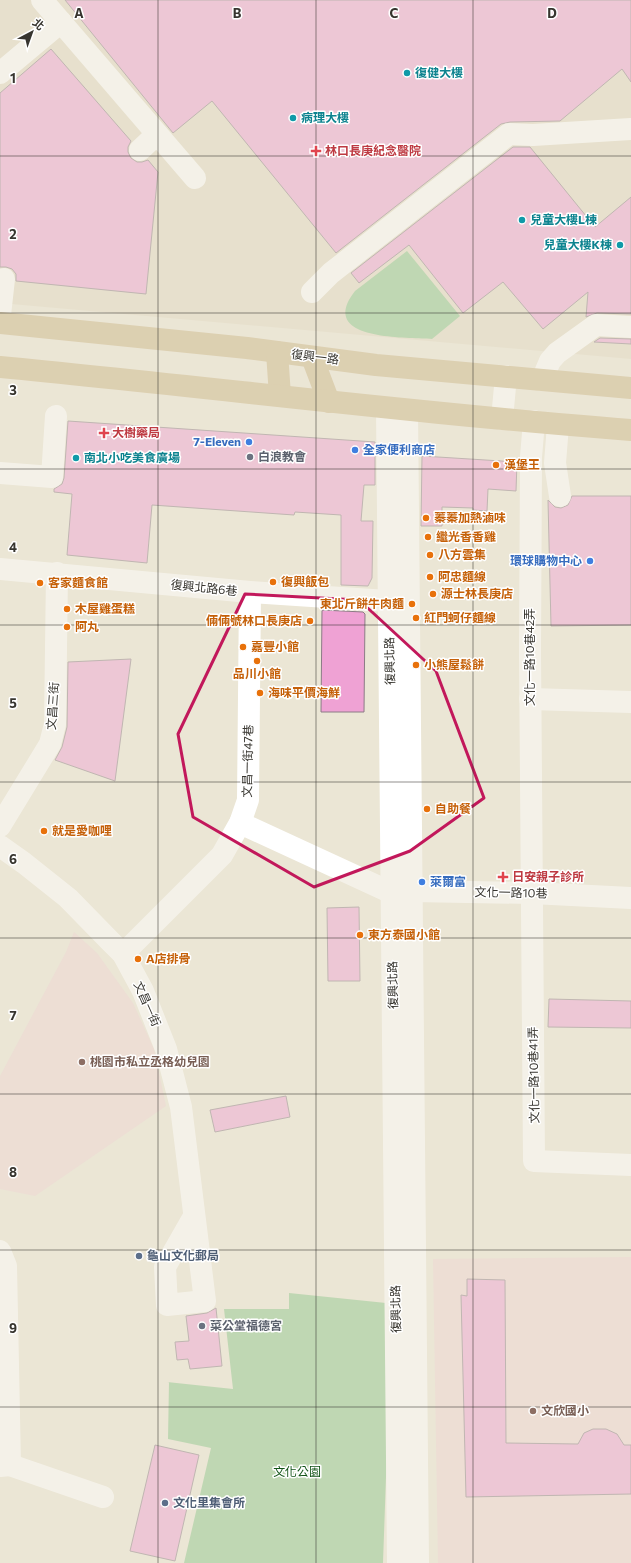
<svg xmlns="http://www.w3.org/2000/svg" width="631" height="1563" font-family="Commissioner,'Noto Sans TC',sans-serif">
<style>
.built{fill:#e2dac3}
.education{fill:#efd5d3}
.green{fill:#8bc58a}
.building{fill:#efa2d4;stroke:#8c7c86}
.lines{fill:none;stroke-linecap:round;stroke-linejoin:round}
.minor{stroke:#fff;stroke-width:22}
.major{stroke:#cbb585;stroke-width:22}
.marked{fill:none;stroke:#c2185b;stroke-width:3;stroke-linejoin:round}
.grid{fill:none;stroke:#37352f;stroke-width:1;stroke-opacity:0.55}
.culture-dot{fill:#0f9aa8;stroke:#fff;stroke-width:1.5}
.health-dot{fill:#e0444e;stroke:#fff;stroke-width:1.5}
.shop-dot{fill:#3f7fe0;stroke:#fff;stroke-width:1.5}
.worship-dot{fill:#6b7280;stroke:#fff;stroke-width:1.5}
.food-dot{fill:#e8710a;stroke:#fff;stroke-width:1.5}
.education-dot{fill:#8d6e63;stroke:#fff;stroke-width:1.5}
.service-dot{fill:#5c6f8a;stroke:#fff;stroke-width:1.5}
.labels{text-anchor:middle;stroke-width:3;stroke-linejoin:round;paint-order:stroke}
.culture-label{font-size:12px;font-weight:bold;fill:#0d838f;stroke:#fff;text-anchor:start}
.health-label{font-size:12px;font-weight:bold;fill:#be3a42;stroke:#fff;text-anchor:start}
.street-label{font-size:12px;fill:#37352f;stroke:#fff}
.shop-label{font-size:12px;font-weight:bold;fill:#366cbe;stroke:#fff;text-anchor:end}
.worship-label{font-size:12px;font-weight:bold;fill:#5b616d;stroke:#fff;text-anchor:start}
.food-label{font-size:12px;font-weight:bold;fill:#c56008;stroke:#fff;text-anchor:start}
.education-label{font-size:12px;font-weight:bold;fill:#785e54;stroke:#fff;text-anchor:start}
.service-label{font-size:12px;font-weight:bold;fill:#4e5e75;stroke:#fff;text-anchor:start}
.park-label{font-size:12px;fill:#115316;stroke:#fff}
.grid-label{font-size:13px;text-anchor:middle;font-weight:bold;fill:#37352f;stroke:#fff;stroke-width:3;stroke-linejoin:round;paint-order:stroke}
</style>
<rect width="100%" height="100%" fill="#ebe6d5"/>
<path class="built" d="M0 0H631V359L0 303Z"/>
<g class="education">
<path d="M74 932 97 953 133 1003 154 1049 166 1106 35 1196 0 1189V1076L66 952Z"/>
<path d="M631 1257V1563H438L433 1259Z"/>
</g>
<g class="green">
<path d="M407 251 460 316 432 339C406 337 316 341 355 291Z"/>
<path d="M289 1293 386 1303 388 1420 383 1563H184L211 1448 168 1439 169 1382H167L233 1389 224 1309H289Z"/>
</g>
<g class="building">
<path d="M65 0H631V82L622 69 560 121 510 122 501 124 336 253 212 101 173 133Z"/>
<path d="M51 49 131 141 128 147V152L131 158 137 162H142L148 160 158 172 146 294 16 281V274L12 269 6 267H0V93Z"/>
<path d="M513 147H530L595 227 631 197V314L597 313 586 317 588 292 543 329 503 282 463 313 409 245 359 283 351 273Z"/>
<path d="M600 338 631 339V344L594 342Z"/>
<path d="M68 421 375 442V485H364L361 521H373L372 578 368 586 341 585V515L295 512 294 515 152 505 147 563 67 555 72 494 54 492V489L62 484 64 478Z"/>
<path d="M422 456 517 462 516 491 488 489 487 511 473 510V508L442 507V526H421Z"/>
<path d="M572 496H631V625L551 626 548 500 555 507 561 508 568 505Z"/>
<path d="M322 610 363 612 365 614 364 712H321Z"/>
<path d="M131 659 115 781 55 760 62 747 67 727 68 662Z"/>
<path d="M359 907 360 981H328L327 908Z"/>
<path d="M549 999 631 1001V1028L548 1027Z"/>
<path d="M286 1096 290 1117 215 1132 210 1110Z"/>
<path d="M467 1279 505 1280 506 1443 578 1444 584 1433 593 1429H606L617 1434 624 1445H631V1494L466 1497 461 1295 467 1296Z"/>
<path d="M216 1308 222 1366 190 1369 188 1359 177 1360 175 1342 189 1341 186 1316 207 1313Z"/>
<path d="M155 1445 199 1455 175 1561 130 1551Z"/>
</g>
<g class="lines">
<g class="minor">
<path d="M42 0 195 178"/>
<path d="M0 73 61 22"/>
<path d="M140 150 157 134"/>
<path d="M312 292 331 273 509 134 533 135 631 129"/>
<path d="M0 315 4 279"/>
<path d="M542 380 550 361 557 353 596 325 631 327"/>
<path d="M387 408 398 1563"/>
<path d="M407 410 418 1563"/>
<path d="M502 419 506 376"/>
<path d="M534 421 531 457 530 652 534 1161 631 1165"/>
<path d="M558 425 555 463 560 496"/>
<path d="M0 473 52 477 56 416"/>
<path d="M0 569 250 592 403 602"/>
<path d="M530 699 631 702"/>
<path d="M240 823 392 893 412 891 532 893 631 898"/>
<path d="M0 826 50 744 55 724 57 573"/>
<path d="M0 846 24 863 68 898 110 941 123 954 143 991 166 1049 181 1107 205 1301 167 1305 165 1267 193 1218"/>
<path d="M123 954 222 855 240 823 248 800 250 592"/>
<path d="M0 1251 6 1266 10 1465 0 1466"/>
<path d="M10 1465 103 1497"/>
</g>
<g class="major">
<path d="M0 323 247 348 376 365 631 388"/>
<path d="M277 352 280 396"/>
<path d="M312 357 329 402"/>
<path d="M0 367C210 387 420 414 631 430"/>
</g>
</g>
<path d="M0 0H631V1563H0ZM245 594 359 600 436 671 484 798 410 851 314 887 193 817 178 734Z" fill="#ebe6d5" fill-opacity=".55" fill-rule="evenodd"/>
<path class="marked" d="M245 594 359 600 436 671 484 798 410 851 314 887 193 817 178 734Z"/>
<path class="grid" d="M158 0V1563M316 0V1563M473 0V1563M0 156H631M0 313H631M0 469H631M0 625H631M0 782H631M0 938H631M0 1094H631M0 1250H631M0 1407H631"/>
<g class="culture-dot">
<circle cx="407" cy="73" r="4"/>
<circle cx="293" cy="118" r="4"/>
<circle cx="522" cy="220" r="4"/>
<circle cx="620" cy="245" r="4"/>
<circle cx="76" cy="458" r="4"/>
</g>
<g class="health-dot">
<path d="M314 145h4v4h4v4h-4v4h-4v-4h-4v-4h4z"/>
<path d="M102 427h4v4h4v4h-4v4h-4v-4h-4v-4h4z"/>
<path d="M501 871h4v4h4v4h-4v4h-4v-4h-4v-4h4z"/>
</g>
<g class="shop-dot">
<circle cx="249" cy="442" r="4"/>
<circle cx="355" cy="450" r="4"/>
<circle cx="590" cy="561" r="4"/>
<circle cx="422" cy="882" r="4"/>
</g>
<g class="worship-dot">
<circle cx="250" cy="457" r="4"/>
<circle cx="202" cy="1326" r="4"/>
</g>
<g class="food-dot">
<circle cx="496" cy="465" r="4"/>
<circle cx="426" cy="518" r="4"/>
<circle cx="428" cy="537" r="4"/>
<circle cx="430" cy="555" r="4"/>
<circle cx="430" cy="577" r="4"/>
<circle cx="273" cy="582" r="4"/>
<circle cx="40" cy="583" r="4"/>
<circle cx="433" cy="594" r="4"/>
<circle cx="412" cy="604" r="4"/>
<circle cx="67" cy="609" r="4"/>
<circle cx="416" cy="618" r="4"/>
<circle cx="310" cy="621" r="4"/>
<circle cx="67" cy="627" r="4"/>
<circle cx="243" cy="647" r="4"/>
<circle cx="257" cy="661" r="4"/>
<circle cx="416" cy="665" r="4"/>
<circle cx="260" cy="693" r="4"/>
<circle cx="427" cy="809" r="4"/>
<circle cx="44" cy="831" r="4"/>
<circle cx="360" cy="935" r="4"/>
<circle cx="138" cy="959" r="4"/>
</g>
<g class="education-dot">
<circle cx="82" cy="1062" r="4"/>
<circle cx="533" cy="1411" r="4"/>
</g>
<g class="service-dot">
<circle cx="139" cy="1256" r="4"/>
<circle cx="165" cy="1503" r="4"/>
</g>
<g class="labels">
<g class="culture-label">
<text x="415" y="77">復健大樓</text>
<text x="301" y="122">病理大樓</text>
<text x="530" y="224">兒童大樓L棟</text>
<text x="612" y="249" text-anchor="end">兒童大樓K棟</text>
<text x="84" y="462">南北小吃美食廣場</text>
</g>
<g class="health-label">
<text x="325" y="155">林口長庚紀念醫院</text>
<text x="112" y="437">大樹藥局</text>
<text x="512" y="881">日安親子診所</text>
</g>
<g class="street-label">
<text transform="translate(315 357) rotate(7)" y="4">復興一路</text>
<text transform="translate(204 588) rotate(6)" y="4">復興北路6巷</text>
<text transform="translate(530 657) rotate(-90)" y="4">文化一路10巷42弄</text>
<text transform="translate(390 661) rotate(-91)" y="4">復興北路</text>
<text transform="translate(53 706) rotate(-86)" y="4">文昌三街</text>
<text transform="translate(248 761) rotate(-89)" y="4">文昌一街47巷</text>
<text transform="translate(511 893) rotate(1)" y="4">文化一路10巷</text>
<text transform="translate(393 985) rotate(-91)" y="4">復興北路</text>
<text transform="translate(147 1004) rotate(66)" y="4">文昌一街</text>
<text transform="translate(534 1075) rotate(-91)" y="4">文化一路10巷41弄</text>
<text transform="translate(396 1309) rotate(-91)" y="4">復興北路</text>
</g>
<g class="shop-label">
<text x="241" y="446">7-Eleven</text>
<text x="363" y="454" text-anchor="start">全家便利商店</text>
<text x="582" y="565">環球購物中心</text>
<text x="430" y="886" text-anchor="start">萊爾富</text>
</g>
<g class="worship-label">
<text x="258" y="461">白浪教會</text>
<text x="210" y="1330">菜公堂福德宮</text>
</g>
<g class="food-label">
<text x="504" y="469">漢堡王</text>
<text x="434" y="522">蓁蓁加熱滷味</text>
<text x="436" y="541">繼光香香雞</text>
<text x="438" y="559">八方雲集</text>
<text x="438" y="581">阿忠麵線</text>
<text x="281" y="586">復興飯包</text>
<text x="48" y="587">客家麵食館</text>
<text x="441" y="598">源士林長庚店</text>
<text x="404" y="608" text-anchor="end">東北斤餅牛肉麵</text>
<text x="75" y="613">木屋雞蛋糕</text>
<text x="424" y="622">紅門蚵仔麵線</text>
<text x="302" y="625" text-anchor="end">倆倆號林口長庚店</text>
<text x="75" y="631">阿丸</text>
<text x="251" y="651">嘉豐小館</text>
<text x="424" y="669">小熊屋鬆餅</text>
<text x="257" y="678" text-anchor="middle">品川小館</text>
<text x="268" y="697">海味平價海鮮</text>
<text x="435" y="813">自助餐</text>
<text x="52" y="835">就是愛咖哩</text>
<text x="368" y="939">東方泰國小館</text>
<text x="146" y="963">A店排骨</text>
</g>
<g class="education-label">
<text x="90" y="1066">桃園市私立丞格幼兒園</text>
<text x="541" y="1415">文欣國小</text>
</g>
<g class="service-label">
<text x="147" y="1260">龜山文化郵局</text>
<text x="173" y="1507">文化里集會所</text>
</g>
<g class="park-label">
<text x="297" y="1476">文化公園</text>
</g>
</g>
<g class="grid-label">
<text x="79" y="18">A</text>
<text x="237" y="18">B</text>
<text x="394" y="18">C</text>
<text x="552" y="18">D</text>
<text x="13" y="83">1</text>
<text x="13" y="239">2</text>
<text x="13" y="395">3</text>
<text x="13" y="552">4</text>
<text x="13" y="708">5</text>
<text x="13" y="864">6</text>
<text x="13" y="1020">7</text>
<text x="13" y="1177">8</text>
<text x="13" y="1333">9</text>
</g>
<g transform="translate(32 32) rotate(41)" stroke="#ffffff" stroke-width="3" paint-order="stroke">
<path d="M0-3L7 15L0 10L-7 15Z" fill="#37352f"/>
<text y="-6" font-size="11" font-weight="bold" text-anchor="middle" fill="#37352f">北</text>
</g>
</svg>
